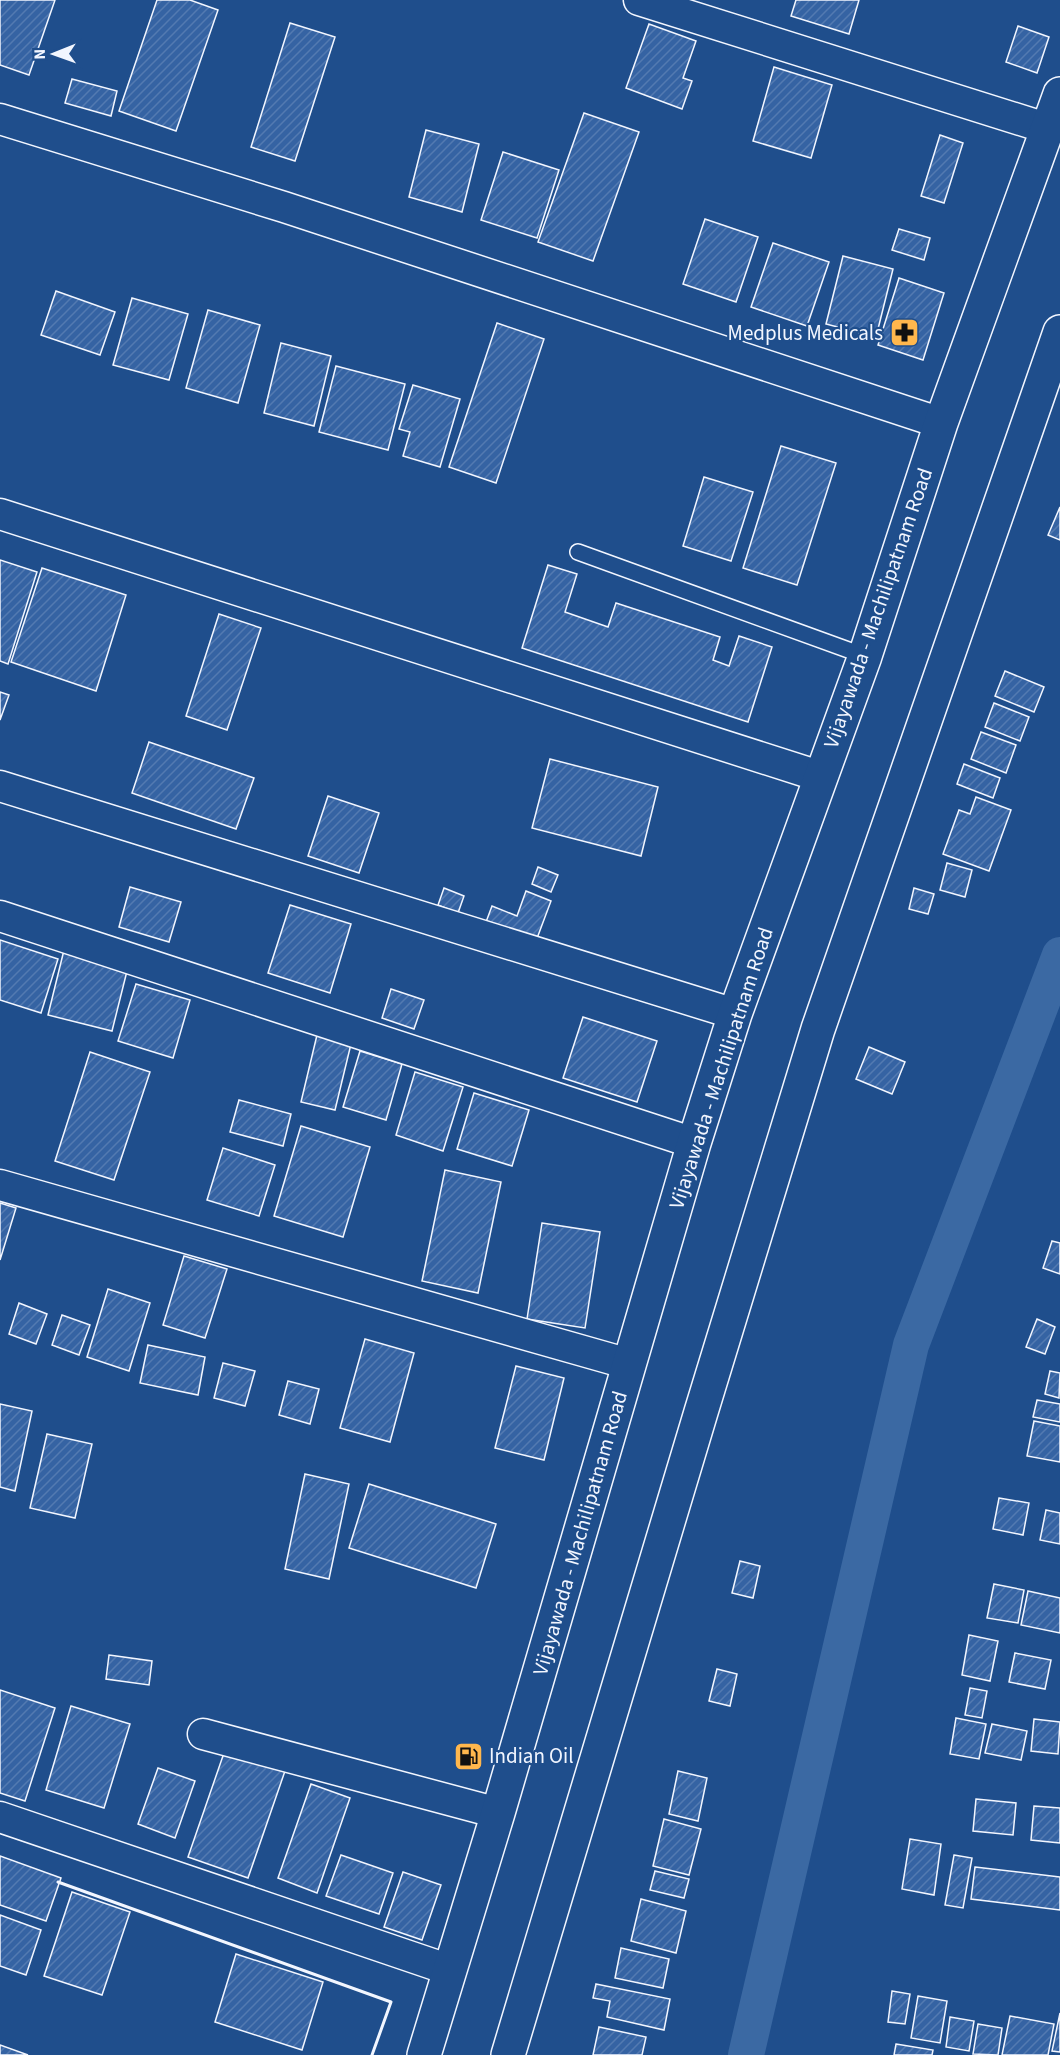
<svg xmlns="http://www.w3.org/2000/svg" width="1060" height="2055" font-family="'Source Sans 3',sans-serif">
<style>
.lines{fill:none;stroke-linecap:round;stroke-linejoin:round}
.canal{stroke:#3b69a3;stroke-width:36}
.building{fill:url(#building-hatch);stroke:#f2f6ff;stroke-width:1.5}
.lane-casing{stroke:#f2f6ff;stroke-width:18}
.street-casing{stroke:#f2f6ff;stroke-width:33}
.highway-casing{stroke:#f2f6ff;stroke-width:36}
.lane{stroke:#1f4e8c;stroke-width:15}
.street{stroke:#1f4e8c;stroke-width:30}
.highway{stroke:#1f4e8c;stroke-width:33}
.wall{stroke:#f2f6ff;stroke-width:3}
.labels{text-anchor:middle;stroke-width:4.5;stroke-linejoin:round;paint-order:stroke}
.poi-label{font-size:21px;fill:#f2f6ff;stroke:#1f4e8c;text-anchor:end}
.street-label{font-size:21px;fill:#f2f6ff;stroke:#1f4e8c}
</style>
<defs>
<pattern id="building-hatch" width="6" height="6" patternUnits="userSpaceOnUse" patternTransform="scale(1.5)"><rect width="6" height="6" fill="#3563a3"/><path d="M-1 1l2-2M0 6l6-6M5 7l2-2" fill="none" stroke="#537ab1"/></pattern>
</defs>
<rect width="100%" height="100%" fill="#1f4e8c"/>
<g class="lines">
<path class="canal" d="M746 2055 911 1345 1060 955"/>
</g>
<g class="building">
<path d="M0 0H55L29 75 0 65Z"/>
<path d="M157 0H190L218 10 176 131 119 111Z"/>
<path d="M796 0H859L849 34 791 16Z"/>
<path d="M290 23 335 37 295 161 251 147Z"/>
<path d="M649 24 696 41 683 78 692 81 682 109 626 88Z"/>
<path d="M1018 26 1049 37 1037 73 1006 62Z"/>
<path d="M774 67 832 85 811 158 753 141Z"/>
<path d="M72 79 117 91 111 116 65 103Z"/>
<path d="M584 113 639 132 593 261 538 242Z"/>
<path d="M426 130 479 144 462 212 409 197Z"/>
<path d="M940 135 963 143 944 203 921 196Z"/>
<path d="M503 152 559 170 537 238 481 220Z"/>
<path d="M705 219 758 237 736 302 683 284Z"/>
<path d="M899 229 930 238 924 260 892 250Z"/>
<path d="M773 243 829 262 807 326 751 307Z"/>
<path d="M843 256 893 269 876 337 826 324Z"/>
<path d="M899 278 944 293 923 360 878 345Z"/>
<path d="M56 291 115 312 100 355 41 335Z"/>
<path d="M132 298 188 314 169 380 113 365Z"/>
<path d="M208 310 260 325 238 403 186 388Z"/>
<path d="M497 323 544 339 496 483 449 467Z"/>
<path d="M281 343 331 356 314 426 264 413Z"/>
<path d="M336 366 405 384 388 450 319 432Z"/>
<path d="M413 385 460 399 440 467 403 456 410 432 399 429Z"/>
<path d="M781 446 836 463 797 585 743 568Z"/>
<path d="M704 477 753 492 731 561 683 546Z"/>
<path d="M1060 507V540L1048 535Z"/>
<path d="M0 560 37 572 8 664 0 661Z"/>
<path d="M548 565 577 574 565 612 608 627 616 603 720 637 713 660 729 666 739 636 772 647 748 722 522 648Z"/>
<path d="M42 568 126 595 96 691 11 662Z"/>
<path d="M219 614 261 628 227 730 186 716Z"/>
<path d="M1005 671 1044 687 1034 712 995 696Z"/>
<path d="M0 692 9 695 0 720Z"/>
<path d="M994 703 1029 717 1020 741 985 727Z"/>
<path d="M981 732 1016 745 1006 773 971 759Z"/>
<path d="M149 742 254 778 236 829 132 793Z"/>
<path d="M550 759 658 787 641 856 532 828Z"/>
<path d="M964 764 1000 778 993 798 957 784Z"/>
<path d="M328 796 379 813 359 873 308 856Z"/>
<path d="M976 797 1011 810 989 871 943 854 959 810 970 814Z"/>
<path d="M947 863 972 870 965 897 940 890Z"/>
<path d="M538 867 558 875 551 892 532 884Z"/>
<path d="M130 887 181 902 169 942 119 927Z"/>
<path d="M444 888 464 896 458 913 438 905Z"/>
<path d="M914 888 934 894 928 914 909 909Z"/>
<path d="M526 891 551 901 536 941 486 922 492 906 517 916Z"/>
<path d="M290 905 351 924 330 993 268 973Z"/>
<path d="M0 940 58 959 41 1013 0 1000Z"/>
<path d="M64 950 128 967 112 1031 48 1015Z"/>
<path d="M136 984 190 1000 173 1058 118 1041Z"/>
<path d="M391 989 424 1000 414 1029 382 1018Z"/>
<path d="M583 1017 657 1041 637 1102 563 1078Z"/>
<path d="M317 1035 351 1044 335 1110 301 1102Z"/>
<path d="M869 1047 905 1062 892 1094 856 1079Z"/>
<path d="M360 1051 402 1064 386 1120 343 1107Z"/>
<path d="M90 1052 150 1072 114 1180 55 1161Z"/>
<path d="M415 1072 463 1087 443 1151 396 1135Z"/>
<path d="M474 1093 529 1110 512 1166 457 1149Z"/>
<path d="M239 1100 291 1114 283 1146 230 1132Z"/>
<path d="M301 1126 370 1147 343 1237 274 1216Z"/>
<path d="M223 1148 275 1165 259 1216 207 1200Z"/>
<path d="M445 1170 501 1182 478 1293 422 1281Z"/>
<path d="M0 1203 16 1208 0 1260Z"/>
<path d="M542 1223 600 1232 585 1328 527 1319Z"/>
<path d="M1052 1241 1060 1243V1274L1043 1268Z"/>
<path d="M184 1256 227 1269 205 1338 163 1325Z"/>
<path d="M108 1289 150 1303 129 1371 87 1357Z"/>
<path d="M19 1303 47 1314 36 1344 9 1334Z"/>
<path d="M62 1315 90 1325 79 1355 52 1345Z"/>
<path d="M1037 1319 1055 1327 1045 1354 1026 1347Z"/>
<path d="M365 1339 414 1353 390 1442 340 1428Z"/>
<path d="M148 1345 205 1357 198 1395 140 1383Z"/>
<path d="M223 1363 255 1371 245 1406 214 1398Z"/>
<path d="M516 1366 564 1378 544 1460 495 1448Z"/>
<path d="M1050 1371 1060 1373 1059 1398 1045 1394Z"/>
<path d="M288 1381 319 1389 310 1424 279 1415Z"/>
<path d="M1037 1400 1060 1404V1422L1033 1417Z"/>
<path d="M0 1404 32 1411 15 1491 0 1487Z"/>
<path d="M1034 1421 1060 1426V1462L1027 1456Z"/>
<path d="M47 1434 92 1444 75 1518 30 1508Z"/>
<path d="M305 1474 349 1484 329 1579 285 1569Z"/>
<path d="M369 1484 496 1524 476 1588 349 1548Z"/>
<path d="M999 1498 1029 1503 1023 1535 993 1529Z"/>
<path d="M1046 1510 1060 1513V1544L1040 1540Z"/>
<path d="M740 1561 760 1566 753 1598 732 1593Z"/>
<path d="M994 1584 1024 1590 1018 1623 987 1618Z"/>
<path d="M1028 1591 1060 1598V1633L1021 1625Z"/>
<path d="M969 1635 998 1641 990 1681 962 1675Z"/>
<path d="M1015 1653 1051 1660 1045 1689 1009 1682Z"/>
<path d="M109 1655 152 1661 149 1685 106 1679Z"/>
<path d="M717 1669 737 1674 730 1706 709 1701Z"/>
<path d="M970 1688 987 1691 982 1718 965 1715Z"/>
<path d="M0 1690 55 1708 25 1801 0 1793Z"/>
<path d="M71 1706 130 1724 104 1808 46 1790Z"/>
<path d="M956 1718 986 1724 979 1759 950 1754Z"/>
<path d="M1034 1719 1060 1722 1058 1754 1031 1751Z"/>
<path d="M992 1724 1027 1731 1021 1760 985 1753Z"/>
<path d="M225 1750 285 1771 248 1878 188 1857Z"/>
<path d="M158 1768 195 1781 175 1838 138 1824Z"/>
<path d="M678 1771 707 1778 698 1821 669 1814Z"/>
<path d="M311 1784 350 1798 317 1893 278 1878Z"/>
<path d="M976 1799 1016 1803 1013 1835 973 1831Z"/>
<path d="M1034 1806 1060 1808V1843L1031 1840Z"/>
<path d="M664 1819 701 1829 689 1875 653 1866Z"/>
<path d="M910 1839 941 1844 934 1895 902 1889Z"/>
<path d="M341 1855 393 1873 379 1914 326 1896Z"/>
<path d="M954 1855 972 1858 963 1908 945 1905Z"/>
<path d="M0 1856 61 1878 46 1921 0 1905Z"/>
<path d="M975 1867 1060 1877V1910L971 1899Z"/>
<path d="M655 1871 689 1879 684 1898 650 1890Z"/>
<path d="M403 1872 441 1885 422 1940 384 1927Z"/>
<path d="M72 1892 130 1912 102 1995 44 1976Z"/>
<path d="M641 1899 686 1911 676 1953 631 1941Z"/>
<path d="M0 1915 41 1930 26 1975 0 1966Z"/>
<path d="M621 1948 669 1959 663 1988 615 1978Z"/>
<path d="M236 1954 323 1982 302 2050 215 2022Z"/>
<path d="M596 1984 670 1999 664 2030 607 2017 610 2001 593 1998Z"/>
<path d="M892 1991 910 1994 905 2024 888 2022Z"/>
<path d="M918 1996 947 2001 940 2043 911 2038Z"/>
<path d="M1060 2013V2052L1052 2051Z"/>
<path d="M1010 2016 1054 2024 1048 2055H1002Z"/>
<path d="M950 2017 974 2021 969 2051 946 2047Z"/>
<path d="M978 2024 1002 2028 998 2055 973 2054Z"/>
<path d="M599 2027 646 2037 642 2055H593Z"/>
<path d="M896 2044 933 2050 932 2055H894Z"/>
<path d="M0 2045 28 2055H0Z"/>
</g>
<g class="lines">
<defs>
<path id="lane" d="M578 552 865 656"/>
<g id="street">
<path d="M639 0 1046 128"/>
<path d="M0 119 284 207 941 423"/>
<path d="M0 514 819 776"/>
<path d="M0 786 735 1014"/>
<path d="M0 916 694 1143"/>
<path d="M0 1185 629 1364"/>
<path d="M203 1734 498 1813"/>
<path d="M0 1817 450 1970"/>
</g>
<g id="highway">
<path d="M424 2055 498 1813 694 1143 735 1014 865 656 941 423 1060 94"/>
<path d="M508 2055 701 1412 818 1029 1060 332"/>
</g>
</defs>
<use href="#lane" class="lane-casing"/>
<use href="#street" class="street-casing"/>
<use href="#highway" class="highway-casing"/>
<use href="#lane" class="lane"/>
<use href="#street" class="street"/>
<use href="#highway" class="highway"/>
<path class="wall" d="M58 1882 391 2002 372 2055"/>
</g>
<defs>
<symbol id="pharmacy-square" viewBox="-11 -11 22 22"><rect x="-9" y="-9" width="18" height="18" rx="4" fill="#ffb74d" stroke="#1f4e8c"/><path d="M-2-6h4v4h4v4h-4v4h-4v-4h-4v-4h4Z" fill="#111"/></symbol>
<symbol id="fuel-square" viewBox="-11 -11 22 22"><rect x="-9" y="-9" width="18" height="18" rx="4" fill="#ffb74d" stroke="#1f4e8c"/><path d="M-5.5-6h7V0h2V4h1.3V-2.5L3-4.5l.8-.8L6-3V5H2.5V1h-1V6h-7ZM-4.2-4.7v3.2H.2V-4.7Z" fill="#111"/></symbol>
</defs>
<g fill-rule="evenodd">
<use href="#pharmacy-square" x="888" y="316" width="33" height="33"/>
<use href="#fuel-square" x="452" y="1740" width="33" height="33"/>
</g>
<g class="labels">
<g class="poi-label">
<text x="883" y="340">Medplus Medicals</text>
<text x="489" y="1763" text-anchor="start">Indian Oil</text>
</g>
<g class="street-label">
<text transform="translate(878 608) rotate(-71)" y="7">Vijayawada - Machilipatnam Road</text>
<text transform="translate(721 1068) rotate(-72)" y="7">Vijayawada - Machilipatnam Road</text>
<text transform="translate(580 1533) rotate(-74)" y="7">Vijayawada - Machilipatnam Road</text>
</g>
</g>
<g transform="translate(54 54) rotate(269)" stroke="#1f4e8c" stroke-width="4.5" paint-order="stroke">
<path d="M0-4.5L10 22L0 15L-10 22Z" fill="#f2f6ff"/>
<text y="-9" font-size="16" font-weight="bold" text-anchor="middle" fill="#f2f6ff">N</text>
</g>
</svg>
